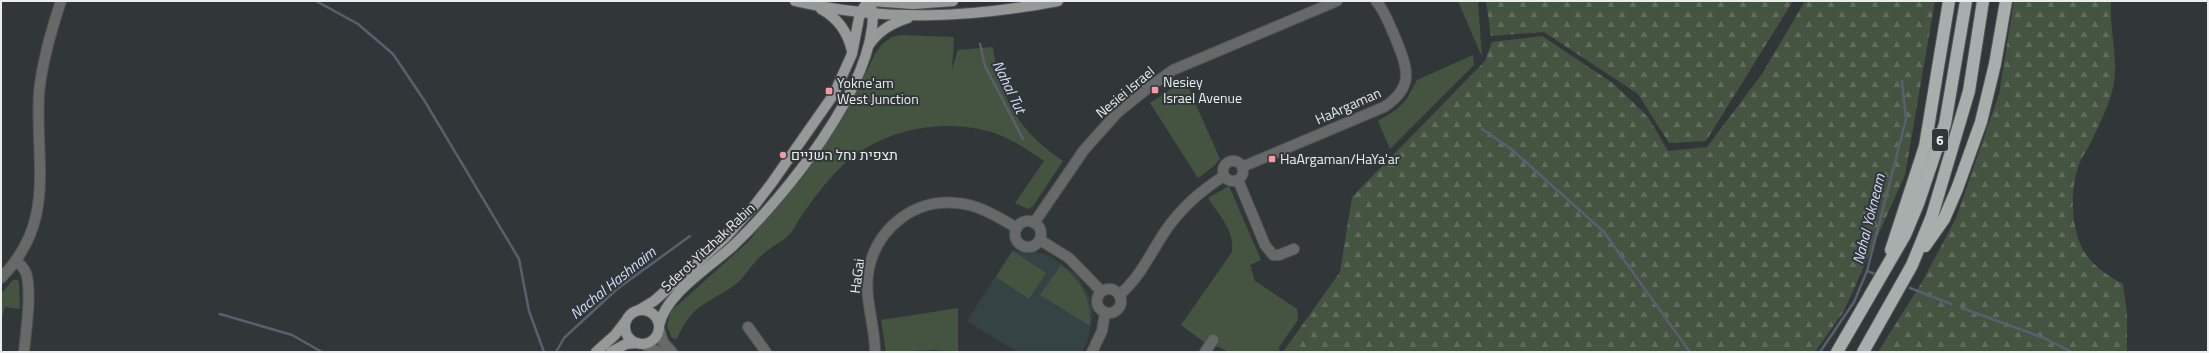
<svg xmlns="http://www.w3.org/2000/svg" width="2209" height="353" font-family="'Titillium Web',Heebo,sans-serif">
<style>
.built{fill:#354344}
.green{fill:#455341}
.forest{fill:url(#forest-firs)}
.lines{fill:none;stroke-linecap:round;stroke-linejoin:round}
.stream{stroke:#5a5e6f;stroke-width:2.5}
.minor-casing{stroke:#4f5455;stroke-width:12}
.major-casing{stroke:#4f5455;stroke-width:12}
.highway-casing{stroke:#4f5455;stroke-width:14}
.minor{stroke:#666968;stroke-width:10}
.major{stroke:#959a98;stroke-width:10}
.highway{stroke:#a7aeab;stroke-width:12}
.poi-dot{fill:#f49aa0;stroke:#313738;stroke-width:1.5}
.labels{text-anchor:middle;stroke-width:4;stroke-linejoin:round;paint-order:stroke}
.shield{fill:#313738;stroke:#b2b7b7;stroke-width:1}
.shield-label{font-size:13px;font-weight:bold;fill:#eaeeee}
.poi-label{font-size:14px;fill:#eaeeee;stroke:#313738;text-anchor:start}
.street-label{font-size:14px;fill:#eaeeee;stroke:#313738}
.water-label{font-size:15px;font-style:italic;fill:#d5ddfe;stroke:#313738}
</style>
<defs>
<pattern id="forest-firs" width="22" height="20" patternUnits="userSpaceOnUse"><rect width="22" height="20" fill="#455341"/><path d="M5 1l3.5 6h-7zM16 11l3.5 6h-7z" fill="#606c5d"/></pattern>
</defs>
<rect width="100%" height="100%" fill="#313738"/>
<path class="built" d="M1012 250 1021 252H1037L1050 256 1077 275 1090 298 1093 314 1087 343 1082 352H1017L967 321Z"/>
<g class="green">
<path d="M1458 1H1478L1482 57Z"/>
<path d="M901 35 954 37 952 69 958 50 993 47C999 98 1020 133 1063 161L1033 206 1028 209 1015 203 1044 161C1030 151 1013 140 997 134 944 116 879 129 839 169 826 182 813 199 803 214 798 220 795 228 790 234 782 242 772 246 763 254 752 263 746 276 735 285 706 305 693 303 677 339L672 338 667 327 670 312 749 241 849 107 875 54 882 44 892 37Z"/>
<path d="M1473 55 1474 65 1390 149 1378 121 1397 109 1406 100 1417 80Z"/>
<path d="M1185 80 1220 159 1214 166 1198 178 1150 103Z"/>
<path d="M1229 186 1261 260 1250 265 1255 281 1297 309 1298 320 1279 347 1280 352H1229L1219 347 1208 345 1181 325 1232 252C1235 231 1219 215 1208 198Z"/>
<path d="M1013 251 1046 273 1029 299 996 277Z"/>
<path d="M1061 265C1082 281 1091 299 1090 326L1040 295Z"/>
<path d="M13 280H18L19 283 20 309 5 307 1 321V294Z"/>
<path d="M958 308V352L935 350 886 352 881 320Z"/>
</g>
<g class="forest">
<path d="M1486 1H1793L1706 141 1669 143 1638 94 1544 32 1491 36Z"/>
<path d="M1805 1H1935L1905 175 1844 311 1815 352H1283L1340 272 1352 197 1485 61 1492 42 1542 36 1614 84 1648 117 1668 151 1707 147 1762 74Z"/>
<path d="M2014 1H2111C2109 32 2120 61 2112 92 2107 110 2097 129 2089 146 2085 153 2080 160 2078 167 2070 191 2071 225 2082 248 2090 264 2108 276 2123 284L2127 312V352H1878L1922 282 1956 218 1999 94Z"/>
</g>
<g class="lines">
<g class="stream">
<path d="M316 1 358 24 393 54 424 100 519 259 529 311 544 352"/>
<path d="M980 44 985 66 1023 139"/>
<path d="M1482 129 1510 148 1604 232 1690 352"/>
<path d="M1867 271 1875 274"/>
<path d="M1910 288 1951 304"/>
<path d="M1962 308 2044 338 2072 352"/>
<path d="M220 314 292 335 322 352"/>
<path d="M556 352 564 338 617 289 690 236"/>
<path d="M1820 352 1854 302 1867 271 1906 119 1902 81"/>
</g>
<defs>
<g id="minor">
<circle cx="1233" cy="171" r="10"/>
<path d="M1242 167 1384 107C1416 86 1407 67 1395 37 1389 24 1385 11 1376 1"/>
<path d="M1238 180 1265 245 1273 255H1279L1294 249"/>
<circle cx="1028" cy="234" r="13"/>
<path d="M1034 223 1084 150 1118 112 1148 88 1173 70 1337 1"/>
<path d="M1040 240 1069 258 1101 291"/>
<path d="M16 261C20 264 24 268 26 273 32 292 26 331 24 352"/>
<path d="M1 278C57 221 35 164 39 93 42 61 51 31 61 1"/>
<circle cx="1109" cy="301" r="12"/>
<path d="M1119 295C1140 278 1151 252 1166 230 1182 207 1200 191 1224 176"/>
<path d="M748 327 766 352"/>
<path d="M659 328 663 342 672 352"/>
<path d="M643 344 659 352"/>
<path d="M875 352C875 323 863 297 869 268 878 227 915 199 956 203 978 204 998 217 1017 228"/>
<path d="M1092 352 1102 331 1105 313"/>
<path d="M1205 352 1213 340"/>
</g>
<g id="major">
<path d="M795 1C884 22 969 18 1058 1"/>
<path d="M872 1 913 4 953 1"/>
<path d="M821 9C838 18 848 33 852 51"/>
<path d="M869 45C878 31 892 23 908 18"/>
<circle cx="642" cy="327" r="17"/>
<path d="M639 310 654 301 726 237 754 206 771 184 834 94 852 54 860 13 868 1"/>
<path d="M659 326C665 294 710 267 734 245 785 196 872 89 873 15 873 11 870 5 869 1"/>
<path d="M596 352 615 335 625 322"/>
<path d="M611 352 626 344 637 343"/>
</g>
<g id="highway">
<path d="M1925 246 1944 219 1957 189 1981 122 1995 64 2006 1"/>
<path d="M1891 250 1925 146 1949 1"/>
<path d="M1837 352 1905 235 1918 204 1945 124 1966 1"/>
<path d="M1863 352 1912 265 1932 216 1969 91 1983 1"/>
</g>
</defs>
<use href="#minor" class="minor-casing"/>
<use href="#major" class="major-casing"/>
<use href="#highway" class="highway-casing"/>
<use href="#minor" class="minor"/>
<use href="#major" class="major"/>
<use href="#highway" class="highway"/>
</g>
<g class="poi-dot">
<rect x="1151" y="86" width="8" height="8" rx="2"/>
<rect x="825" y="87" width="8" height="8" rx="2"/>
<circle cx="783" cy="155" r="4"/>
<rect x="1268" y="155" width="8" height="8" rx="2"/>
</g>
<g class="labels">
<rect class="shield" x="1932" y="129" width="16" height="22" rx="3"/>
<g class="shield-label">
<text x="1940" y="145">6</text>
</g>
<g class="poi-label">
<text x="1163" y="87">Nesiey<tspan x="1163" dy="16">Israel Avenue</tspan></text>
<text x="837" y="88">Yokne'am<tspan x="837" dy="16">West Junction</tspan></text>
<text x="791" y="160">תצפית נחל השניים</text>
<text x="1280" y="164">HaArgaman/HaYa'ar</text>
</g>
<g class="street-label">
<text transform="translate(1125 92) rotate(-40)" y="5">Nesiei Israel</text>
<text transform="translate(1348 106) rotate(-24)" y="5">HaArgaman</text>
<text transform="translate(708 247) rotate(-43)" y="5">Sderot Yitzhak Rabin</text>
<text transform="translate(857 276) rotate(-83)" y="5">HaGai</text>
</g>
<g class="water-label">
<text transform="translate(1009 87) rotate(64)" y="5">Nahal Tut</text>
<text transform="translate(1869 219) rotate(-76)" y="5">Nahal Yokneam</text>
<text transform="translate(613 283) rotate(-39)" y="5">Nachal Hashnaim</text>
</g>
</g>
<rect width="2209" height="353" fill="none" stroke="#eaeeee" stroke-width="4"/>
</svg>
